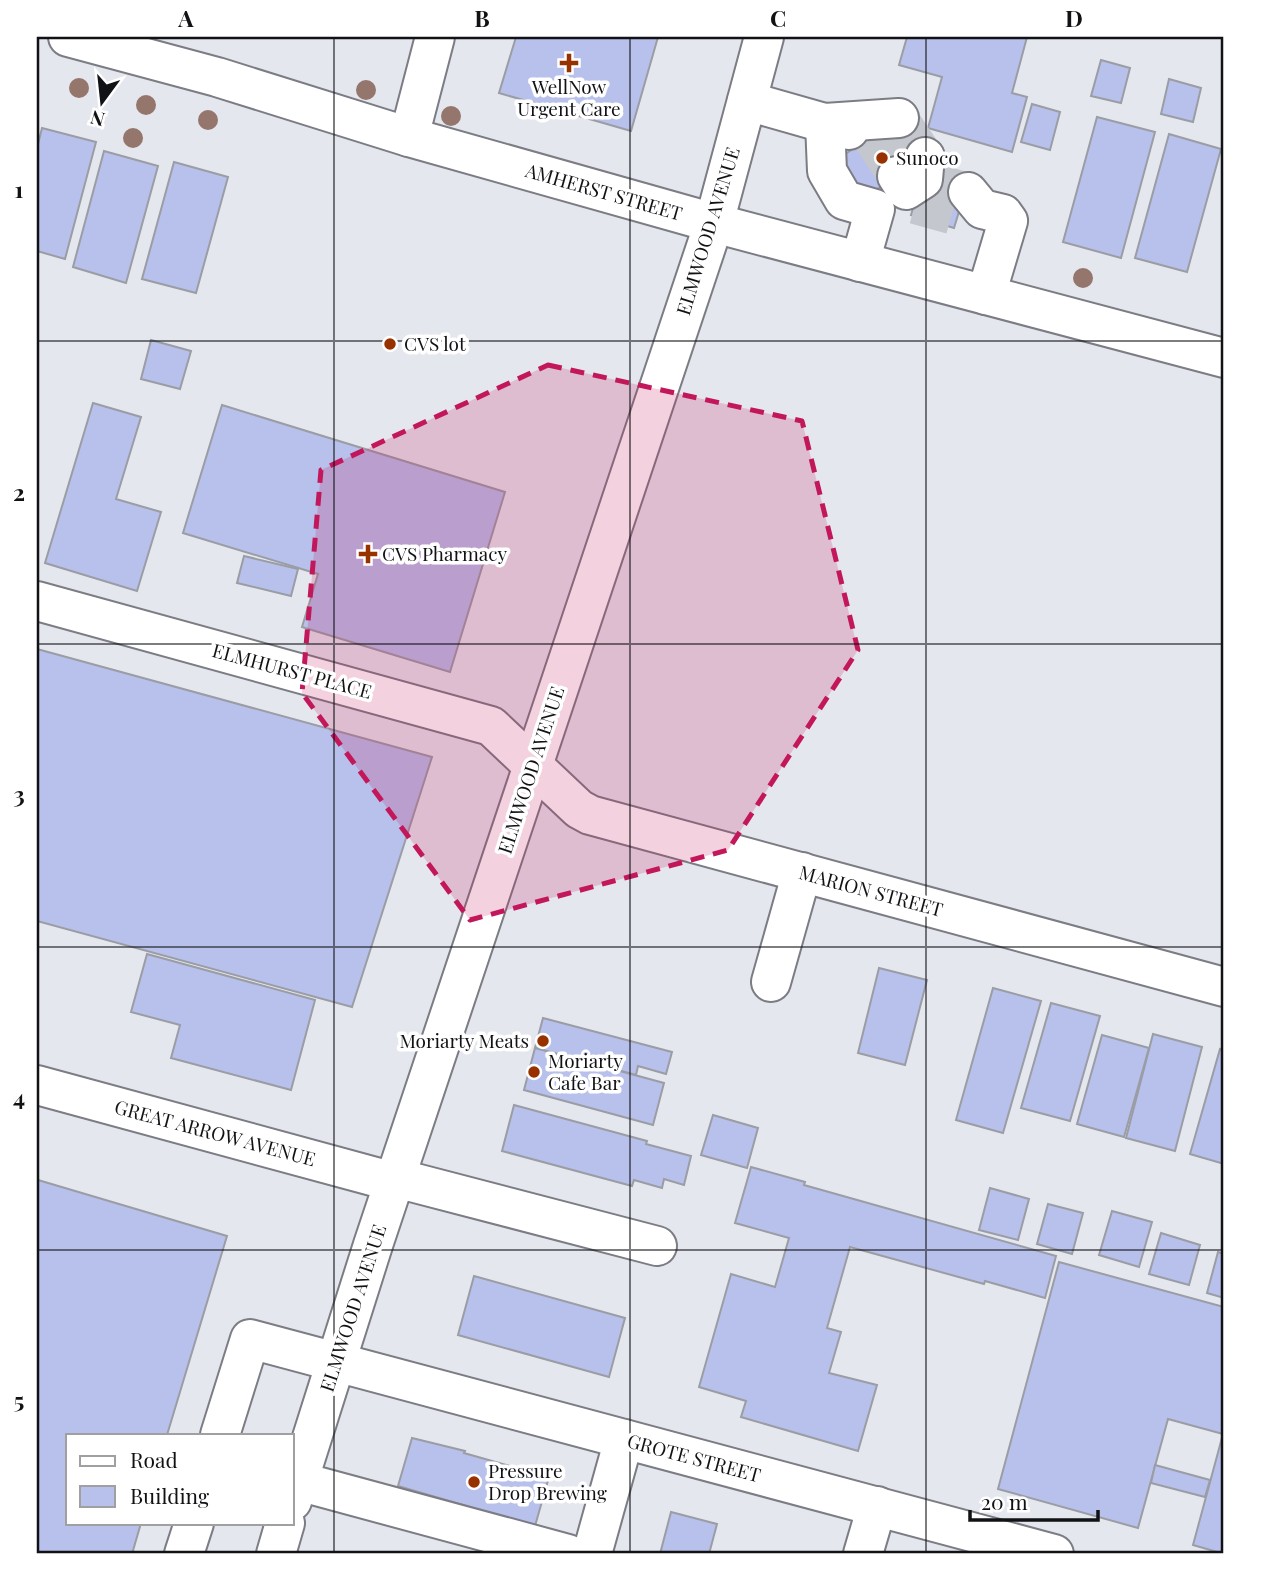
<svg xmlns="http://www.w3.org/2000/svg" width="1261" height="1591" font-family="'Playfair Display',serif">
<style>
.building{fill:#b8c0ec;stroke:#9b9da5;stroke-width:2}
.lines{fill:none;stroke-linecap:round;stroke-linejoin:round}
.minor-tunnel{stroke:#c5c7ce;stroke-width:38;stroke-dasharray:38 19;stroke-linecap:butt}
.minor-casing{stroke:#7b7c84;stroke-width:42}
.minor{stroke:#fff;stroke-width:38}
.tree{fill:#95766d}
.marked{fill:#c2185b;fill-opacity:0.2;stroke:#c2185b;stroke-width:5;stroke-dasharray:14 9;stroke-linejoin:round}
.grid{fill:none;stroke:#111215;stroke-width:2;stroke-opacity:0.55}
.poi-dot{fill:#973200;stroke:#fff;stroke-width:2.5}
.labels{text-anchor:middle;stroke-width:7;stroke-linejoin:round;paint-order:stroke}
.poi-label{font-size:19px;fill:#111215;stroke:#fff;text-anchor:start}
.street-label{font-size:19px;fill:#111215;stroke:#fff}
.neatline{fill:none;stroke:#111215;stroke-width:2.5}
.grid-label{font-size:23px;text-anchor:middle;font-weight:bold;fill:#111215}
</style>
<rect width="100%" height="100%" fill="#e5e7ef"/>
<g class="building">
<path d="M516 37H658L631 131 499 93Z"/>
<path d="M907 37H1027L1012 93 1027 97 1012 152 928 128 942 77 899 65Z"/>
<path d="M1101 60 1130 68 1121 103 1091 96Z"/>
<path d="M1169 79 1201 88 1193 122 1161 114Z"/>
<path d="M1032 104 1060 112 1050 150 1021 142Z"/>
<path d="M904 117 929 156 860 200 834 161Z"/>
<path d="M1097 117 1155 132 1121 258 1063 242Z"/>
<path d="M42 128 96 142 65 259 37 251V148Z"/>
<path d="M1169 134 1221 149 1187 272 1135 258Z"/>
<path d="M104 151 158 166 126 283 73 267Z"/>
<path d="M174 162 228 177 196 293 142 279Z"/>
<path d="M925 169 968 182 954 228 911 215Z"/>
<path d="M151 340 191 351 180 389 141 379Z"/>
<path d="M93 403 141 417 116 499 161 512 137 591 45 563Z"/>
<path d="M222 405 505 492 450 672 302 627 318 574 183 533Z"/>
<path d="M244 556 298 569 291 596 237 583Z"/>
<path d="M37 649 432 757 352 1007 37 921Z"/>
<path d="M147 954 315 1000 291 1090 171 1058 180 1025 131 1012Z"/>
<path d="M879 968 927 980 905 1065 858 1053Z"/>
<path d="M993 988 1041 1001 1003 1133 956 1120Z"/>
<path d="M1051 1003 1100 1016 1070 1121 1021 1108Z"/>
<path d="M543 1018 672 1052 666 1074 638 1066 636 1075 535 1048Z"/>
<path d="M1153 1034 1202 1047 1175 1151 1126 1138Z"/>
<path d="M1102 1035 1149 1048 1124 1137 1077 1124Z"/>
<path d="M535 1048 664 1083 653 1125 524 1090Z"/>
<path d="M1220 1049 1224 1051V1164L1190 1154Z"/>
<path d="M514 1105 647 1141 646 1144 691 1156 684 1185 664 1179 662 1188 634 1180 632 1186 502 1151Z"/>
<path d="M713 1115 758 1128 747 1168 701 1155Z"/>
<path d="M751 1167 805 1182 804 1185 1056 1256 1045 1298 985 1281 984 1284 850 1247 827 1328 841 1332 829 1373 877 1385 858 1451 741 1417 746 1401 699 1387 731 1274 775 1287 789 1238 735 1223Z"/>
<path d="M38 1180 227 1236 167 1435H68V1523H141L132 1554H37Z"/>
<path d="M990 1188 1029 1199 1018 1240 979 1230Z"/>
<path d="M1048 1204 1083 1213 1072 1254 1037 1244Z"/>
<path d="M1112 1211 1152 1222 1139 1267 1099 1255Z"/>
<path d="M1161 1233 1200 1245 1189 1285 1149 1274Z"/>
<path d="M1218 1252 1224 1254V1298L1207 1293Z"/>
<path d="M1059 1262 1224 1307V1554L1193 1545 1223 1434 1168 1419 1138 1528 998 1489Z"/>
<path d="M474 1276 625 1318 609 1377 458 1335Z"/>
<path d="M412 1438 465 1451 464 1453 549 1477 535 1526 398 1486Z"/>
<path d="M1155 1465 1210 1480 1205 1497 1151 1483Z"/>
<path d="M671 1512 717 1524 709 1554H660Z"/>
</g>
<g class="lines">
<g class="minor-tunnel">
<path d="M899 118 925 157"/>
<path d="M871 137 897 176"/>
<path d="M923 179 968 192"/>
<path d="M915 205 961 218"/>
</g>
<defs>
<g id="minor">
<path d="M68 37 217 77 409 137 714 223 1224 358"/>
<path d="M747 101 849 130"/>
<path d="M409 137 435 37"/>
<path d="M897 176 906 190 923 179 925 157"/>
<path d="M968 192 982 209 1003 214 1008 221 986 295"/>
<path d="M860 262 875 209 844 200 827 171 825 123 899 118"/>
<path d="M37 601 491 726 579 809 590 815 1224 987"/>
<path d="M771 982 802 872"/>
<path d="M37 1085 394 1182"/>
<path d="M396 1178 657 1246"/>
<path d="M220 1435 250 1339 1054 1554"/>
<path d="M298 1481 568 1554"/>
<path d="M292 1501 373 1245 714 223 764 37"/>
<path d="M184 1554 194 1523"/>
<path d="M276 1554 285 1523"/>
<path d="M592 1554 624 1439"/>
<path d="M863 1554 877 1506"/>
</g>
</defs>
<use href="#minor" class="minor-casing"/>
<use href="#minor" class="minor"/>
</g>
<g class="tree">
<circle cx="79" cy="88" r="10"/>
<circle cx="366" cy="90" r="10"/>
<circle cx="146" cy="105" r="10"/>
<circle cx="451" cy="116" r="10"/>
<circle cx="208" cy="120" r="10"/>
<circle cx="133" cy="138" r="10"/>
<circle cx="1083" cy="278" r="10"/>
</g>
<path class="marked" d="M548 365 802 421 858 650 728 850 470 920 302 693 321 470Z"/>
<path class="grid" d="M334 37V1554M630 37V1554M926 37V1554M37 341H1224M37 644H1224M37 947H1224M37 1250H1224"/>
<g class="poi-dot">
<path d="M565.5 52.5h7v7h7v7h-7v7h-7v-7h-7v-7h7z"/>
<circle cx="882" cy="158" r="7"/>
<circle cx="390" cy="344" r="7"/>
<path d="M364.5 543.5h7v7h7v7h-7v7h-7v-7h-7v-7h7z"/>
<circle cx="543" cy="1041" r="7"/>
<circle cx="534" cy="1072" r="7"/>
<circle cx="474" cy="1482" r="7"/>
</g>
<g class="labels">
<g class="poi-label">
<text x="569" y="94" text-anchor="middle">WellNow<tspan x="569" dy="22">Urgent Care</tspan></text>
<text x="896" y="165">Sunoco</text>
<text x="404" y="351">CVS lot</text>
<text x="382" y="561">CVS Pharmacy</text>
<text x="529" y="1048" text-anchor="end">Moriarty Meats</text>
<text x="548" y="1068">Moriarty<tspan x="548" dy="22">Cafe Bar</tspan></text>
<text x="488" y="1478">Pressure<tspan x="488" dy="22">Drop Brewing</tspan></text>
</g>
<g class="street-label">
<text transform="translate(604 192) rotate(16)" y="7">AMHERST STREET</text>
<text transform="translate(708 231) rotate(-73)" y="7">ELMWOOD AVENUE</text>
<text transform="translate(292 671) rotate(15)" y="7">ELMHURST PLACE</text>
<text transform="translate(531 770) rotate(-72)" y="7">ELMWOOD AVENUE</text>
<text transform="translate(871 891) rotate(15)" y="7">MARION STREET</text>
<text transform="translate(215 1133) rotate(15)" y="7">GREAT ARROW AVENUE</text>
<text transform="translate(353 1308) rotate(-72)" y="7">ELMWOOD AVENUE</text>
<text transform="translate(694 1458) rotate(15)" y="7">GROTE STREET</text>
</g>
</g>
<rect width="1261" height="1591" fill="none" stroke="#ffffff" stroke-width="77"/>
<rect x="66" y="1434" width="228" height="91" fill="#ffffff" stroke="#a0a0a1" stroke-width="2"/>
<rect x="80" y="1456" width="35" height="10" fill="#ffffff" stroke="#a0a0a1" stroke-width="2"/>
<text x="130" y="1468" font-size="21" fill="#111215">Road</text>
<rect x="80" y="1486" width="35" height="21" fill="#b8c0ec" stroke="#a0a0a1" stroke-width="2"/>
<text x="130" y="1504" font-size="21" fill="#111215">Building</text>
<g transform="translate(102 102) rotate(195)" stroke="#ffffff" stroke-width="5" paint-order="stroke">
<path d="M0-5L12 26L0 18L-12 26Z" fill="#111215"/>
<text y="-10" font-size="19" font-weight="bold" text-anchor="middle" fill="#111215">N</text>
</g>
<path d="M970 1510v10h128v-10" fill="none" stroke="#111215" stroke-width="3.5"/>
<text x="981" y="1510" font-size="21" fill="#111215" stroke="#ffffff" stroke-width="5" paint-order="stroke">20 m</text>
<rect x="38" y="38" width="1184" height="1514" class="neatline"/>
<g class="grid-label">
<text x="186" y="27">A</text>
<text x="482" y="27">B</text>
<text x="778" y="27">C</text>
<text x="1074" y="27">D</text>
<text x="19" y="198">1</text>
<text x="19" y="501">2</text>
<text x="19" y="803">3</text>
<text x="19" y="1106">4</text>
<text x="19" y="1409">5</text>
</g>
</svg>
